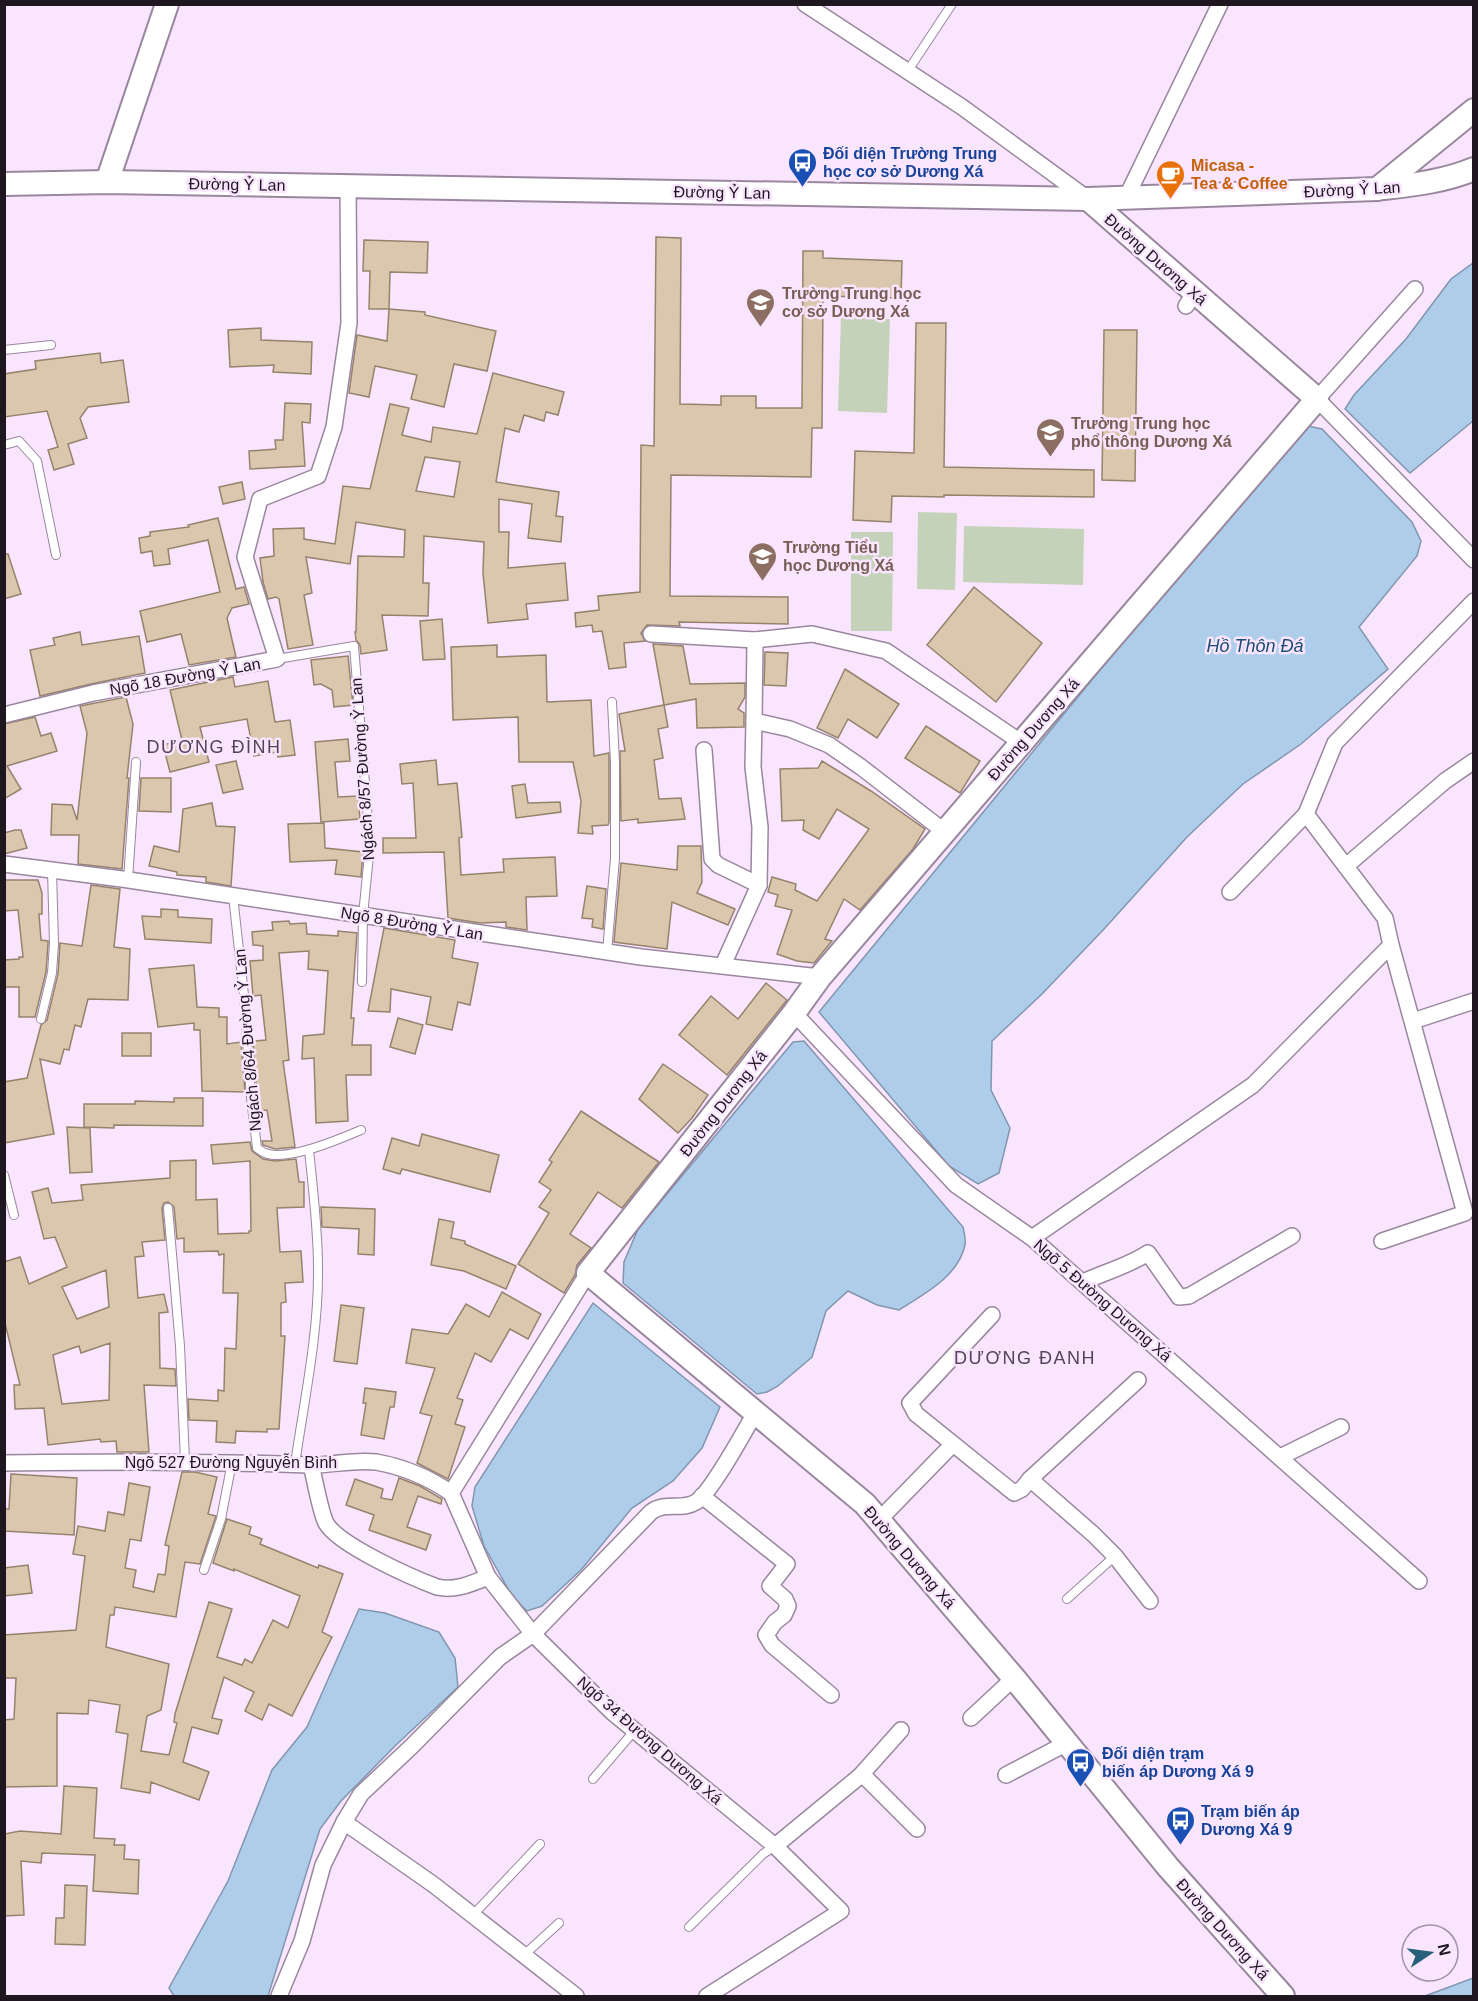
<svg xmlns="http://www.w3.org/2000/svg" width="1478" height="2001" font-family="Arial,sans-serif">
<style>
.green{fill:#c4d2b9}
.water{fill:#adcdeb;stroke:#8296ae;stroke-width:1.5}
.building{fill:#dbc6ae;stroke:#96836c;stroke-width:1.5;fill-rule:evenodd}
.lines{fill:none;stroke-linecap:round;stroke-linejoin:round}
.lane-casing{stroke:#99879e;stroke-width:10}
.street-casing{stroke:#99879e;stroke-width:18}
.secondary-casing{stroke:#99879e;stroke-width:26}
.lane{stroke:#fff;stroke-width:8}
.street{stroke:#fff;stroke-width:15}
.secondary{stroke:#fff;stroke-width:22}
.labels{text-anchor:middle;stroke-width:5;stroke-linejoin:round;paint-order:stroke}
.transit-label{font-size:16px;font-weight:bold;fill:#164399;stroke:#fae5ff;text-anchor:start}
.food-label{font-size:16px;font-weight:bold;fill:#c56008;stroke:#fae5ff;text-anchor:start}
.street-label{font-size:16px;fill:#1e1720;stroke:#fae5ff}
.education-label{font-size:16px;font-weight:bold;fill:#785e54;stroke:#fae5ff;text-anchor:start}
.water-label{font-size:18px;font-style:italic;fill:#1c4d74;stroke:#fae5ff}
.neighbourhood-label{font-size:18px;letter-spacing:1.5px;fill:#544458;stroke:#fae5ff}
</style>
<rect width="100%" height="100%" fill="#fae5ff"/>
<g class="green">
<path d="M841 317 890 319 887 413 838 411Z"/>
<path d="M918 512 957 513 955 590 917 589Z"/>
<path d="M964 526 1084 529 1083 585 963 582Z"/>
<path d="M851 532H893L892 631H851Z"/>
</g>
<g class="water">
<path d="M1473 263V421L1410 473 1345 409 1354 395 1406 339 1451 279Z"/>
<path d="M1308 426 1322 429 1412 522 1421 541 1417 556 1359 627 1388 669 1301 744 1243 784 1187 837 1105 928 1042 994 992 1041 991 1090 1010 1128 999 1173 978 1184 949 1166 819 1012 1298 429Z"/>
<path d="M804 1041 963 1227C964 1232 966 1239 965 1245 958 1277 924 1294 899 1310L877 1305 848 1291 826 1311 812 1357 778 1386 767 1392 757 1394 623 1283 624 1262 638 1229 793 1042Z"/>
<path d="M593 1303 720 1407 702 1448 673 1481 632 1508 581 1570 542 1606 527 1611 512 1596 484 1546 472 1506 475 1487Z"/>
<path d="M359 1609 385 1613 439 1632 455 1658 458 1687 396 1745 341 1801 320 1829 268 1996H174L169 1988 228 1881 272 1770 307 1727Z"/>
<path d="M1473 1978V1996H1425Z"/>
</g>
<g class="building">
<path d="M656 237 681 238 680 404 721 405V396H756V408H802L803 251H823V258L902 261 901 298 823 296 822 428H812L811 477 671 475 670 596 788 597V624L679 622 680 626 647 625 641 633 645 641 624 643 626 667 609 669 602 631 593 632 592 625 576 627 575 613 599 610 598 596 640 592 641 445 654 446Z"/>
<path d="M364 240 428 242 427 273 390 272 389 309H369L370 271H363Z"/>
<path d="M389 309 425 312V315L496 331 487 371 454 364 444 407 411 399 417 375 375 366 369 397 349 393 357 335 387 341Z"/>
<path d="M916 323H946L944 467 1094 470V497L944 495V497L892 496 891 522 853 520 855 451 914 453Z"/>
<path d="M261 328V340L312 342 311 374 273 372 274 365 230 367 228 330Z"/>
<path d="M1104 330H1137L1135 481 1102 480Z"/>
<path d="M100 353 101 363 123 360 129 402 88 407 80 418 87 438 68 444 74 464 54 470 48 450 58 447 47 411 4 417V374L36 369 35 361Z"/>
<path d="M493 373 564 392 558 415 546 412 544 421 524 415 519 432 505 428 496 482 559 492 556 516 563 517 561 542 528 538 532 504 499 499V532H509L508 568 565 563 568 600 526 604 528 619 488 623 483 573 484 542 424 536 423 583H429L428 616 382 615 387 650 361 654 360 645 356 640 355 632H356L358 556 404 557 405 530 356 522 350 564 306 557 312 593 304 595 313 645 288 649 279 599 276 597 268 599 263 582 260 558 274 556 273 529 304 528V539L335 544 343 486 370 489 390 404 409 408 402 435 431 442 433 427 477 434ZM425 457 460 462 454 497 416 491Z"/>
<path d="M285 403 311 404 310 423 302 422 305 466 250 469 249 451 276 449 275 440H283Z"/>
<path d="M242 482 245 499 223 504 219 487Z"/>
<path d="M218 518 236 589 244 587 249 604 232 608 227 618 236 657 189 665 181 634 147 642 140 611 220 592 208 540 168 549 170 564 154 566 152 551 141 553 139 538 150 536V532L189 527 188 525Z"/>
<path d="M4 554H8L21 594 4 599Z"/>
<path d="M974 587 1042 643 996 702 927 645Z"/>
<path d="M442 619 445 659 423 660 420 621Z"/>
<path d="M80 632 82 645 139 636 145 673 91 684 40 696 30 650 55 645 53 638Z"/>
<path d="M653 644 683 646 690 684 745 683V697L738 709 744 713V727L697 728 696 699 664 705Z"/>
<path d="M497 645V657L546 655 547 702 591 700 594 756 609 753V822L608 825 592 826 593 834 578 833 581 801 573 762H519L518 717 453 720 451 647Z"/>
<path d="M765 652 788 653 786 686 764 685Z"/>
<path d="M348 656 353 705 334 707 332 690 321 684 314 685 311 660Z"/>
<path d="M845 669 899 704 877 738 848 719 838 738 817 728Z"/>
<path d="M233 677 235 687 268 681 275 722 290 720 295 755 278 757 277 752 254 756 247 719 200 727 209 762 170 772 163 745 182 740 170 690Z"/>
<path d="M126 697 133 724 127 778H129L122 869 78 864 79 835H51L52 804 72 805 77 820 87 733 80 706Z"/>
<path d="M664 705 668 727 658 729 663 758 654 760 659 799 681 798 685 819 638 823V819L621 821 620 751H625L619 714Z"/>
<path d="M35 717 41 736 51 733 57 751 7 766 21 789 4 799V724Z"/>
<path d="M926 726 980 761 960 793 905 758Z"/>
<path d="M348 739 350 761 335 762 338 797 358 796 360 819 321 822 315 742Z"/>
<path d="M436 760 438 785 457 783 462 837 459 838 461 875 504 872 503 859 555 857 557 896 526 897 527 930 506 927V922L480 923 448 918 444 852 383 853V838H416L413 783 402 784 400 764Z"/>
<path d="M236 761 243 789 223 793 216 765Z"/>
<path d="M822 761 871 791 925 829 913 849 860 910 844 899 825 939 832 941 814 963 797 961 777 954 792 910 775 906 778 895 768 892 772 877 796 884 795 890 817 901 869 829 837 809 819 839 803 830 804 820 782 821 780 769 818 768Z"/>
<path d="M141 778H171V812L139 811Z"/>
<path d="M525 784 528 803 560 802 561 812 516 818 512 786Z"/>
<path d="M212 803 216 826 235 827 231 886 206 882V877L177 875V872L149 866 154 846 179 852 183 809Z"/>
<path d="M324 823 325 848 363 852 361 877 335 874 337 860 290 862 288 824Z"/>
<path d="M15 830H21L27 848 4 854V833Z"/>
<path d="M678 846H701L702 882 697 893 735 909 728 925 672 902 667 949 614 942 621 863 677 870Z"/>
<path d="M4 880H38L42 893V914H39L41 940 48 941V944L46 972 35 1017H19V987H4V960L19 959V957H23L18 910 4 911Z"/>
<path d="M91 885 120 889 114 947 130 949 128 1000 88 999 81 1027 75 1025 69 1050 64 1049 60 1064 40 1059 54 1134 4 1143V1082L27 1078 41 1025 47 1020 58 974 60 943 82 946Z"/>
<path d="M587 886 606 889 603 929 592 927 593 919 582 918Z"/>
<path d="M161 909 178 910V917L212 919 211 943 145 939 142 916 161 917Z"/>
<path d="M289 921 290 924 306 923 307 934 338 936V931L357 933 351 1018H354L352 1045H371V1075H346L348 1121 316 1123 314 1058 302 1059 303 1036 324 1034 328 971 308 969 309 951 279 953 289 1060 283 1061 295 1147 275 1149 263 1145 262 1141H272L267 1110 259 1111 257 1097 253 1041 266 1040 261 995 253 996 250 961 263 960V946L253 945 252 932 273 930 272 922Z"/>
<path d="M384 928 455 940 452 958 478 963 470 1005 458 1002 452 1030 426 1024 431 997 391 989 390 1012 368 1011Z"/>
<path d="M194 965 197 1007 219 1008V1017H227V1044L241 1042 245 1092 202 1091 200 1030H194V1023L158 1027 149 969Z"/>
<path d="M766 983 787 1000 727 1075 679 1035 711 996 738 1019Z"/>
<path d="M398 1018 423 1025 415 1054 390 1047Z"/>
<rect x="122" y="1033" width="29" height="23"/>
<path d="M663 1064 708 1095 692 1118 678 1133 639 1099Z"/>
<path d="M174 1098H203V1126L114 1125V1128L84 1127V1104H135V1101L174 1102Z"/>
<path d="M581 1111 659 1162 622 1208 598 1192 570 1234 591 1248 577 1265 575 1275 564 1293 518 1264 549 1213 539 1207 551 1190 539 1182 552 1162 549 1160Z"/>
<path d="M67 1127 90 1128 92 1172 70 1173Z"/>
<path d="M422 1134 499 1155 490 1192 402 1169 400 1174 383 1169 392 1138 419 1146Z"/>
<path d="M250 1142 252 1151 263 1159 275 1161 296 1159 299 1182H304V1207L277 1208 280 1252 301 1251 303 1282 285 1283 286 1302 281 1303V1336H285L279 1429H267V1432L236 1431 235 1443 216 1442 217 1421 189 1420 188 1399 218 1401V1390L224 1391 225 1348 236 1349 238 1293H223L224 1254 219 1255 218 1251 184 1252V1238L177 1239 174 1207 168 1202 164 1203 162 1208 165 1240 142 1242 144 1256 135 1257 138 1298 164 1294 168 1312 159 1313 160 1368 175 1369 176 1386 144 1385 149 1452H117L116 1441 101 1442 100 1439 48 1445 44 1408 15 1409 14 1385H20L4 1319V1262L20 1257 29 1284 67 1267 55 1237 44 1239 32 1192 48 1188 52 1203 83 1200 81 1185 170 1178V1161L196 1160V1200L217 1199 218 1234 249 1233V1231H251L250 1161 213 1164 211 1145ZM106 1270 109 1307 77 1319 62 1287ZM110 1343 109 1400 62 1404 53 1355 79 1346 81 1353Z"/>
<path d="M321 1207 375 1209 374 1255 358 1254 359 1229 322 1227Z"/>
<path d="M439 1219 454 1222 451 1238 465 1241V1244L516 1266 506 1289 464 1271 431 1265Z"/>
<path d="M502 1292 541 1314 528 1339 510 1329 491 1362 475 1353 457 1398 463 1400 455 1424 465 1427 448 1479 417 1463 432 1416 420 1413 435 1368 406 1363 412 1329 448 1334 466 1304 489 1317Z"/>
<path d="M341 1305 364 1308 357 1364 334 1361Z"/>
<path d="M365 1388 396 1392 394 1407H390L384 1439 361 1435 366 1403H363Z"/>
<path d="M182 1472H195L217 1477 208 1514 216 1516 200 1564 185 1562 176 1617 115 1607 114 1615H110L106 1647 169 1664 161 1710 147 1716 141 1751 169 1755 177 1723 174 1722 175 1714 209 1602 232 1609 217 1657 242 1665 245 1659 252 1663 273 1620 288 1628 300 1596 234 1569V1571L213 1563 227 1519 251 1527 249 1534 262 1539 260 1544 318 1568 319 1565 343 1574 322 1632 332 1637 292 1716 269 1704 262 1720 245 1711 254 1692 224 1677 212 1718 222 1720 218 1734 192 1727 183 1762 209 1772 199 1800 151 1782 150 1793 121 1788 128 1734 116 1732 120 1705 89 1700 88 1714 57 1713V1786L4 1787V1720L14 1719 16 1678H4V1635L76 1630 85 1556 73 1554 78 1526 105 1531 108 1512 124 1515 129 1483 150 1487 141 1541 130 1539 125 1568 136 1570 133 1587 154 1592 158 1574 165 1575 169 1546 165 1545Z"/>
<path d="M11 1474 77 1478 74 1535 4 1531V1509H9Z"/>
<path d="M399 1478 420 1486 442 1499 441 1504 418 1496 407 1527 431 1535 426 1550 369 1530 374 1515 346 1505 355 1479 383 1489 381 1498 392 1500Z"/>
<path d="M28 1565 32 1593 4 1596V1568Z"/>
<path d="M64 1786 97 1788 94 1838 115 1839 114 1845H125L124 1859 139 1860 138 1894 93 1891 95 1855 42 1853 41 1863 21 1861 24 1915 4 1916V1834L20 1831 61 1834Z"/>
<path d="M65 1885 87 1886 85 1945 55 1944 56 1918H64Z"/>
</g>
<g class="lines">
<defs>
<g id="lane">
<path d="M907 72 952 4"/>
<path d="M4 350 51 345"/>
<path d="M4 445 19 441 37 461 56 555"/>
<path d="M277 659 354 646 370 845 363 915 362 982"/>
<path d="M128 880 136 762"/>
<path d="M233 896 244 995 251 1098 257 1148C260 1150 262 1152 265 1153 287 1162 340 1139 361 1130"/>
<path d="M607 952 615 858V763L612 702"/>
<path d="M41 1019 52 973 54 944 52 870"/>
<path d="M4 1175 14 1215"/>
<path d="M168 1208 180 1346 185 1461"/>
<path d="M295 1464C304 1402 319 1331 318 1268 318 1229 313 1189 309 1150"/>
<path d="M204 1570 221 1519 232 1462"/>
<path d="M1067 1599 1115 1556"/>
<path d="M593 1779 635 1730"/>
<path d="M473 1915 540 1844"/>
<path d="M689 1927 763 1854 775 1846"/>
<path d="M524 1955 559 1923"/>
</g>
<g id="street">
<path d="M805 4 962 107 1088 199"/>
<path d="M1126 198 1220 4"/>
<path d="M1415 289 1317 399 1474 560"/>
<path d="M1186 306 1195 292"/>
<path d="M651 634 755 640"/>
<path d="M4 715 93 693 277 659 245 557 260 499 318 476 334 427 349 323 348 185"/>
<path d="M754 721 755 640 812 634 886 651 1022 743"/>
<path d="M704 750 712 859 718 865 759 885"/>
<path d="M4 864 122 879 641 957 820 977"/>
<path d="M1346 866 1445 781 1474 761"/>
<path d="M1230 892 1306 814 1335 743 1474 601"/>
<path d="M723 965 759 885 760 827 753 767 754 721 790 729 829 745 861 767 945 832"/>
<path d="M794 1013 956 1185 1032 1238 1419 1581"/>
<path d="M1413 1021 1474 1001"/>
<path d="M1032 1238 1253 1085 1391 945 1385 918 1306 814"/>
<path d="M1382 1241 1465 1213 1391 945"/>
<path d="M588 1273 451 1493 488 1577 533 1634 612 1712 775 1846 841 1911 707 1996"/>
<path d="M1083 1282C1105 1272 1128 1266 1148 1253L1179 1297 1189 1296 1292 1236"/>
<path d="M992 1315 910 1403 916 1414 1014 1493 1022 1489 1030 1479 1138 1380"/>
<path d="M1280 1457 1341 1427"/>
<path d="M4 1463C105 1462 206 1461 307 1465 330 1466 353 1459 376 1462 404 1467 428 1477 451 1493"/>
<path d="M311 1465C315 1480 320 1511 326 1523 338 1545 413 1578 437 1587 456 1591 470 1584 488 1577"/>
<path d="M1030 1479 1093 1534 1115 1556 1150 1601"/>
<path d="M702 1496 787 1564 770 1586 785 1599 788 1606 784 1615 775 1622 766 1635 772 1645 831 1695"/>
<path d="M879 1520 953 1444"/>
<path d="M971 1718 1014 1678"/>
<path d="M1006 1775 1067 1743"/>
<path d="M860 1776 901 1730"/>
<path d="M344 1822 434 1885 576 1996"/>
<path d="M775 1846 860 1776H864L917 1829"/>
<path d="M279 1996 302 1941 323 1865 344 1822 361 1794 411 1747 500 1657 533 1634 651 1512C666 1501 682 1511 696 1502 711 1493 744 1432 755 1413"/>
</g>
<g id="secondary">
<path d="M107 182 167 4"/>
<path d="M4 184 107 182 1088 199 1377 189C1410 185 1443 182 1474 169"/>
<path d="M1377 189 1474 110"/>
<path d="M1088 199 1317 399 820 977 794 1013 588 1273 865 1504 1014 1678 1168 1867 1283 1996"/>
</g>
</defs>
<use href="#lane" class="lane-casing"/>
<use href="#street" class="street-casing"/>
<use href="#secondary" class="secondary-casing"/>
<use href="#lane" class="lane"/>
<use href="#street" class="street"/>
<use href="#secondary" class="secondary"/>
</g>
<defs>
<symbol id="bus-pin" viewBox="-11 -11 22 30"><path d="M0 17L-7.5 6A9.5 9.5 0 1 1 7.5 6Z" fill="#1a4fb4" stroke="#fae5ff"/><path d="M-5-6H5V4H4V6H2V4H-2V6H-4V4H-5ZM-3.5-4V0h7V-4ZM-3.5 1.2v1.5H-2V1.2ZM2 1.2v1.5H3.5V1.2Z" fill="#fff"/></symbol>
<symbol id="cafe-pin" viewBox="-11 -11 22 30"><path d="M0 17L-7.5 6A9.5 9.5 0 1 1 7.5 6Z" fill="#e8710a" stroke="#fae5ff"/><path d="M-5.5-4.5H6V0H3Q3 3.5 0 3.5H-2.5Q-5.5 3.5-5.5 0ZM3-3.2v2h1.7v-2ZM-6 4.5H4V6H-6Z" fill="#fff"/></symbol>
<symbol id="school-pin" viewBox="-11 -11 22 30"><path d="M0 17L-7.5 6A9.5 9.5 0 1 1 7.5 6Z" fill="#8d6e63" stroke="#fae5ff"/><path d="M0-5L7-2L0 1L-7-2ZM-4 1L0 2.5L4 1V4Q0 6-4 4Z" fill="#fff"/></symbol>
</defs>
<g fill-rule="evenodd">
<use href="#bus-pin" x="786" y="146" width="33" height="45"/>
<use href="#cafe-pin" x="1154" y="158" width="33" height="45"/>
<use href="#school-pin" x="744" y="286" width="33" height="45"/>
<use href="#school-pin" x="1034" y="416" width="33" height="45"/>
<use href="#school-pin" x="746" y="540" width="33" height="45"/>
<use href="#bus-pin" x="1064" y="1746" width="33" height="45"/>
<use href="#bus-pin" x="1164" y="1804" width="33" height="45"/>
</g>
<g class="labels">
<g class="transit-label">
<text x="823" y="159">Đối diện Trường Trung<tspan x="823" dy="18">học cơ sở Dương Xá</tspan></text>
<text x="1102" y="1759">Đối diện trạm<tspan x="1102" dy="18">biến áp Dương Xá 9</tspan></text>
<text x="1201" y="1817">Trạm biến áp<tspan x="1201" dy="18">Dương Xá 9</tspan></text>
</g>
<g class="food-label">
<text x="1191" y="171">Micasa -<tspan x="1191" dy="18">Tea &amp; Coffee</tspan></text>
</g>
<g class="street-label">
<text transform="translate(237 184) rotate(1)" y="6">Đường Ỷ Lan</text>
<text transform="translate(1352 189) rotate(-3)" y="6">Đường Ỷ Lan</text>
<text transform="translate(722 192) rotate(1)" y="6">Đường Ỷ Lan</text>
<text transform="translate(1156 259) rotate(41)" y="6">Đường Dương Xá</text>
<text transform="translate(185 676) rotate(-10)" y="6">Ngõ 18 Đường Ỷ Lan</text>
<text transform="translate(1033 729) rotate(-49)" y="6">Đường Dương Xá</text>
<text transform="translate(362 769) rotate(-94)" y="6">Ngách 8/57 Đường Ỷ Lan</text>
<text transform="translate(412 923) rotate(9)" y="6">Ngõ 8 Đường Ỷ Lan</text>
<text transform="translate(247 1040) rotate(-95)" y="6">Ngách 8/64 Đường Ỷ Lan</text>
<text transform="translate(723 1103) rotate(-52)" y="6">Đường Dương Xá</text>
<text transform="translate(1103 1300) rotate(41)" y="6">Ngõ 5 Đường Dương Xá</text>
<text x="231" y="1468">Ngõ 527 Đường Nguyễn Bình</text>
<text transform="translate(910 1557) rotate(49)" y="6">Đường Dương Xá</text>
<text transform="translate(650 1740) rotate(41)" y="6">Ngõ 34 Đường Dương Xá</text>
<text transform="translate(1223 1929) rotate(48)" y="6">Đường Dương Xá</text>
</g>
<g class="education-label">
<text x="782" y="299">Trường Trung học<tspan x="782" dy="18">cơ sở Dương Xá</tspan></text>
<text x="1071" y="429">Trường Trung học<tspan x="1071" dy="18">phổ thông Dương Xá</tspan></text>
<text x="783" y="553">Trường Tiểu<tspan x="783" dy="18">học Dương Xá</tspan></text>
</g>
<g class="water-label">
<text x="1255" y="652">Hồ Thôn Đá</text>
</g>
<g class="neighbourhood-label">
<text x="214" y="753">DƯƠNG ĐÌNH</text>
<text x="1025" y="1364">DƯƠNG ĐANH</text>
</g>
</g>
<rect width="1478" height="2001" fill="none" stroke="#1e1720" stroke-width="12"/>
<g transform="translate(1430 1953) rotate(77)"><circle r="28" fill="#fae5ff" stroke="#a293a6" stroke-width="1.5"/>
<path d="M0-4.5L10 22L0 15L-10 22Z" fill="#28607a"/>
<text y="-9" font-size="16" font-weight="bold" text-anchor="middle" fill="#1e1720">N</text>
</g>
</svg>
